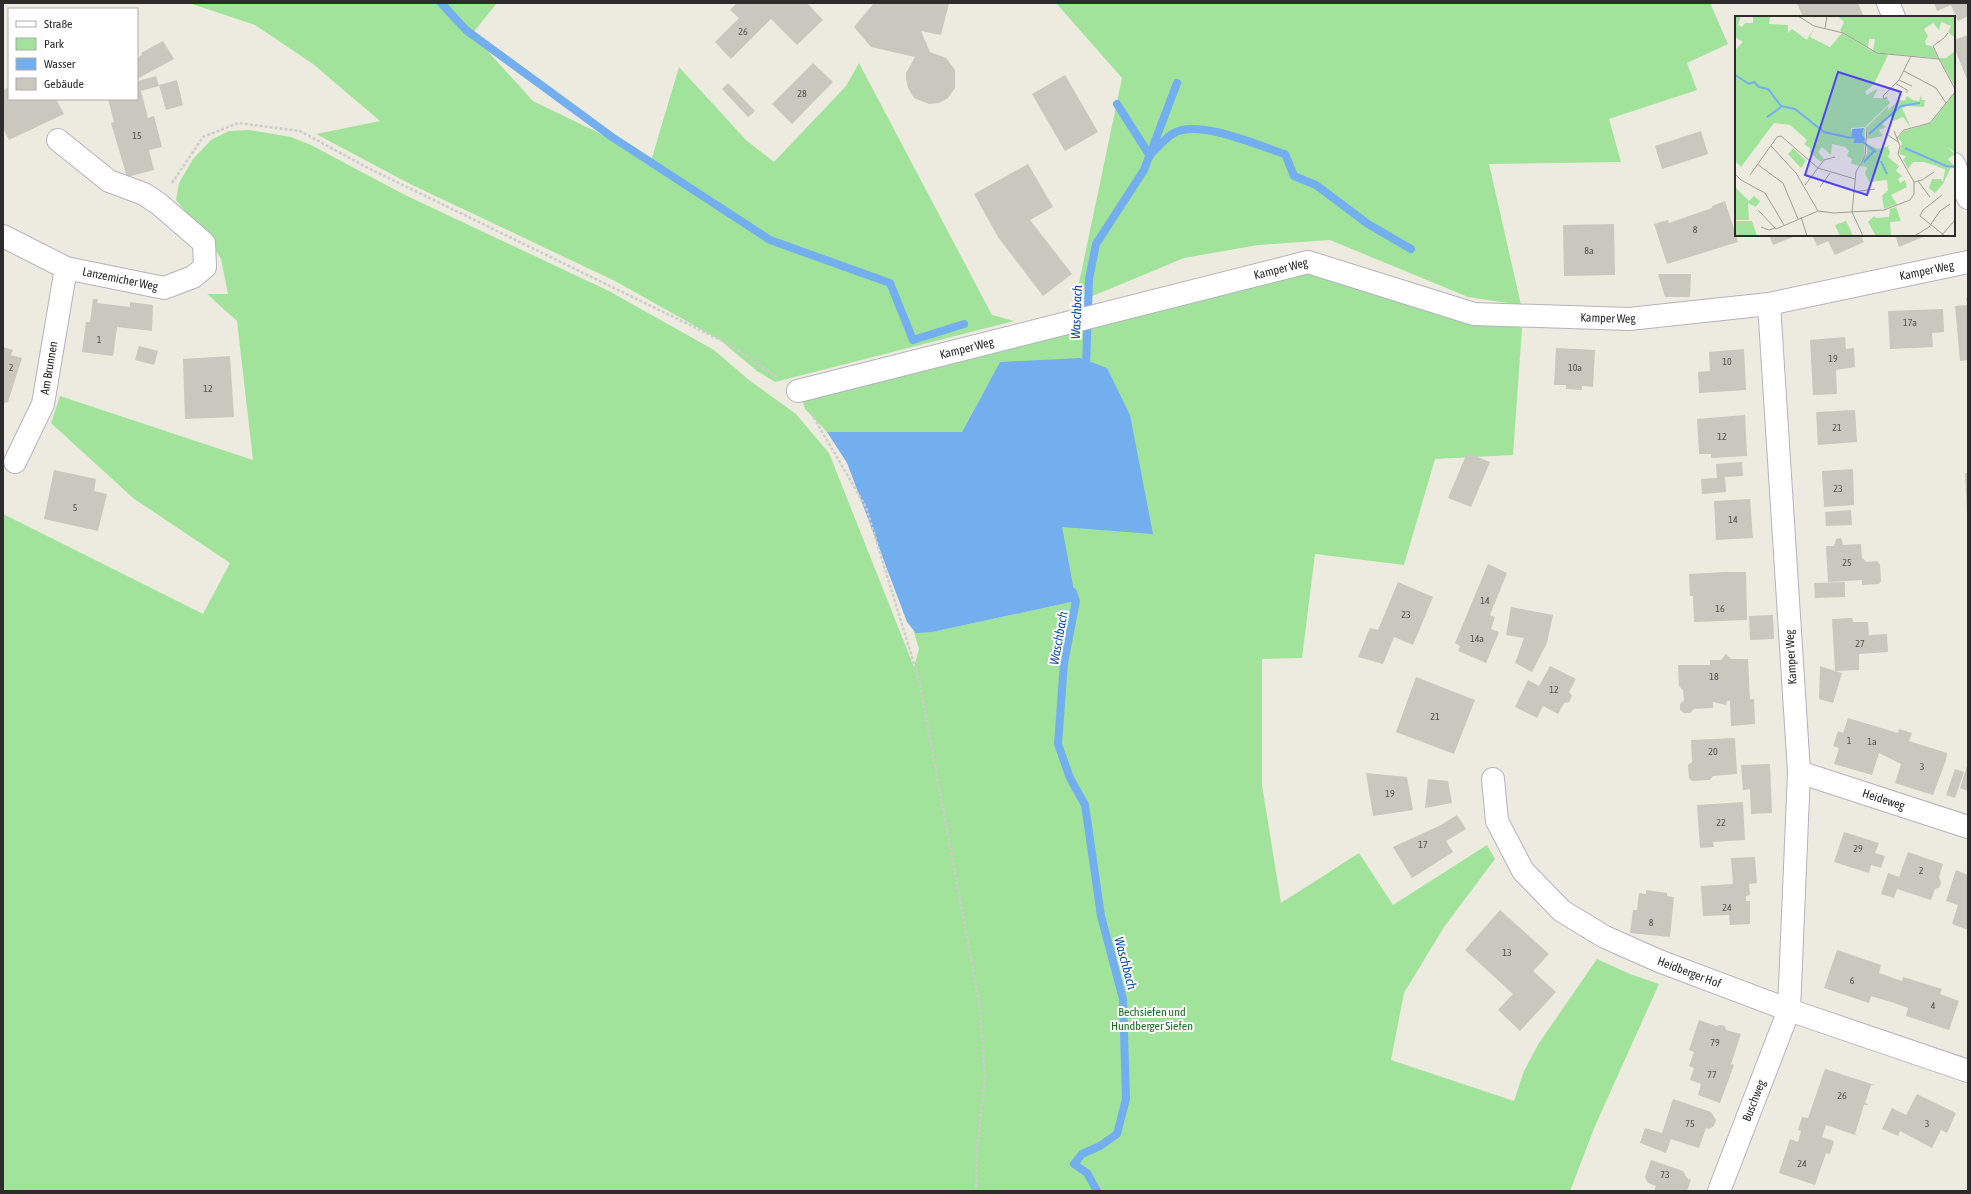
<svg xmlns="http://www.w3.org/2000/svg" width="1971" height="1194" font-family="'Asap Condensed',sans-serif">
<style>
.green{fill:#a2e39c}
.water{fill:#73aeee}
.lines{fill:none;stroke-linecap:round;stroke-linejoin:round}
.stream{stroke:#73aeee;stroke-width:8}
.building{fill:#c9c7be}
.minor-casing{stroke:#b3b2bf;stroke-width:24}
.path{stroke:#ccc;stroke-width:2.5;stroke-dasharray:3 2;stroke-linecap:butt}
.minor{stroke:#fff;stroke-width:22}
.labels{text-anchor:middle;stroke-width:4;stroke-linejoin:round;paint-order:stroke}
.number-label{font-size:10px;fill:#535350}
.street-label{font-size:12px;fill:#2c2c2c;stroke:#fff}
.park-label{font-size:12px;fill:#1c691f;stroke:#fff}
.water-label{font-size:13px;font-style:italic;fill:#0f489d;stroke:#fff}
.inset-river{fill:none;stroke:#73aeee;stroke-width:2}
.inset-road{fill:none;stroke:#a09f97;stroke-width:1}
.view{fill:#4e41f8;fill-opacity:0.15;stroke:#4e41f8;stroke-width:2}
.inset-edge{fill:none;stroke:#2c2c2c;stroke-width:2}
</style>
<rect width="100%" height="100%" fill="#edebdf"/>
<g class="green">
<path d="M189 3H497L472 34 533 101 595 131 651 161 679 67 746 140 774 162 846 86 859 63 992 315 1014 321 775 382 757 371 720 340 615 281 410 184 316 134 380 121 313 64 255 25Z"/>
<path d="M1056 3H1710L1728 44 1687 63 1697 90 1609 119 1621 162 1489 164 1521 305 1468 297 1330 240 1258 245 1184 258 1083 300 1087 293 1079 283 1122 78Z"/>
<path d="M249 130 291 137 311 145 405 195 609 291 714 350 749 380 796 414 829 453 914 667 919 649 912 626 922 632 936 631 1076 601 1000 362 962 432H827L805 409 803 402 810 395 1327 262 1462 318 1522 328 1513 455 1435 459 1404 565 1315 554 1302 658 1262 659V785L1281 903 1359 853 1393 905 1487 845 1495 859 1444 927 1404 993 1391 1060 1514 1101 1524 1071 1539 1043 1597 959 1630 974 1659 984 1595 1126 1570 1191H3V514L203 614 230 563 133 498 51 423 60 396 253 460 237 321 207 294H228L221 259 212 245 176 200 179 183 193 159 211 140 229 131Z"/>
</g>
<path class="water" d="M1080 358 1107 368 1130 415 1153 534 1062 527 1076 601 932 632 916 633 907 622 847 463 827 432H962L1000 362Z"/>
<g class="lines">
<g class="stream">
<path d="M441 3 466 30 612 137 770 240 890 283 913 340 964 324"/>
<path d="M1117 104 1150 156"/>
<path d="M1153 152C1160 145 1167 136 1176 132 1201 120 1259 146 1285 154L1294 176 1316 185 1368 224 1411 249"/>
<path d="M1083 370 1086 367 1089 279 1096 244 1144 170 1177 83"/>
<path d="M1073 592 1076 601 1064 663 1058 744 1070 778 1085 805 1101 916 1123 999 1126 1099 1117 1134 1100 1146 1082 1154 1074 1164 1087 1173 1097 1191"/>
</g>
</g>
<g class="building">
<path d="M737 3H807L823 20 797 45 771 19 731 59 715 42 739 18 730 10Z"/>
<path d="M874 3H949L941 35 921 31 930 52 946 58 955 70V88L948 98 939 103 929 104 914 98 908 88 906 79V73L915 57 871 47 854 27Z"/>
<path d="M1797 3H1858L1864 17H1803Z"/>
<path d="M1934 3H1968V16L1958 21 1951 5 1937 11Z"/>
<path d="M1968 35V82L1954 47V40Z"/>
<path d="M163 41 174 59 137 79V58L142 55 141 53Z"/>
<path d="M813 63 833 82 792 124 772 104Z"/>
<path d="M1065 75 1098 132 1065 151 1032 94Z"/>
<path d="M156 76 159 86 141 91 148 118 154 116 162 147 149 150 154 170 127 177 111 123 114 122 108 99H137L138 81Z"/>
<path d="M177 80 183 105 166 110 159 85Z"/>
<path d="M728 83 755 111 748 117 722 89Z"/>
<path d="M9 87V99H56L64 114 9 140 3 128V90Z"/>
<path d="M1701 131 1708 154 1662 169 1655 146Z"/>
<path d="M1028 164 1053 207 1030 220 1072 274 1043 296 998 237 974 194Z"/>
<path d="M1725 201 1738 242 1667 264 1654 224 1668 220 1669 223 1712 208V206Z"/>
<path d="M1614 224 1615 275 1564 276 1563 225Z"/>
<path d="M1769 235H1798L1773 245Z"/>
<path d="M1812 235H1860L1864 242 1835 255 1828 241 1817 246Z"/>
<path d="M1895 235H1928L1899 247Z"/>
<path d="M1658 274H1691L1690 297H1665Z"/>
<path d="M1966 298H1968V360L1960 361 1955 306 1967 305Z"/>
<path d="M93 299H98L97 303 130 307V302L153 305 152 331 117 327 113 356 82 352 86 322H90Z"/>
<path d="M1943 309 1944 332 1932 333 1933 347 1890 349 1888 311Z"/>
<path d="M1845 337 1846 349 1854 348 1855 367 1836 370 1837 394 1813 395 1810 340Z"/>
<path d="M139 346 158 351 154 365 135 360Z"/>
<path d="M3 347 13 350 11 355 22 358 8 402 4 403H3Z"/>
<path d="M1556 348 1595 350 1593 387 1582 386V390L1566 389V385H1554Z"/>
<path d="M1744 349 1746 390 1699 393 1698 372 1710 371 1709 352Z"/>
<path d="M230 356 234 417 185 419 183 359Z"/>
<path d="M1855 410 1857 442 1818 445 1816 412Z"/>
<path d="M1745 415 1747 456 1711 458V454H1699L1697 419Z"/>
<path d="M1467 453 1490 462 1471 507 1448 498Z"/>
<path d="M1742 462 1743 476 1725 477 1726 492 1702 494 1701 479 1717 478 1716 464Z"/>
<path d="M1853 469 1854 505 1824 507 1822 471Z"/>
<path d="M54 470 96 479 94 491 107 494 98 531 44 519Z"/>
<path d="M1965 473H1968V513H1967Z"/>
<path d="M1750 499 1753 538 1716 540 1714 501Z"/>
<path d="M1851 510 1852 525 1826 526 1825 512Z"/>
<path d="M1841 538 1843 545 1861 544 1862 558 1867 562 1877 561 1880 564 1881 581 1879 584 1862 585V580L1828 582 1826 546H1834L1836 539Z"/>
<path d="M1488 564 1507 573 1490 615 1495 617 1491 629 1499 632 1486 663 1458 651 1460 646 1455 643Z"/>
<path d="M1725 572H1746L1747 620 1694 622 1693 596H1690L1689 574Z"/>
<path d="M1398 582 1433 597 1413 645 1394 637 1383 664 1358 657 1370 628 1378 630Z"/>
<path d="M1845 582V597L1815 598 1814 583Z"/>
<path d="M1511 607 1553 615 1547 643 1532 672 1515 663 1524 638 1506 635Z"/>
<path d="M1773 615 1774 639 1750 640 1749 616Z"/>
<path d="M1852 618 1853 622H1868L1869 635 1887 634 1888 652 1859 654V670L1835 671 1842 673 1833 703 1819 699 1820 666 1835 671 1832 619Z"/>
<path d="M1726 654 1731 659H1748L1750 699H1754L1755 724 1731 726 1730 701H1727L1726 705 1713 702V708L1694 709 1690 713H1684L1680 710V704L1684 700 1683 690 1679 686 1678 665H1710V660H1721Z"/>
<path d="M1550 666 1576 679 1569 692 1572 696 1569 702 1564 703 1558 714 1543 706 1537 718 1515 707 1528 680 1539 686Z"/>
<path d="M1416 677 1475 700 1454 754 1396 732Z"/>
<path d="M1848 718 1898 733 1899 729 1912 733 1909 741 1947 753 1946 760 1933 795 1895 783 1901 764 1879 753 1872 775 1834 764 1839 748 1833 746 1838 731 1843 733Z"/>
<path d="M1735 738 1737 774 1713 776 1710 780 1692 781 1689 778 1688 765 1692 762 1691 740Z"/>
<path d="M1968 763V791L1960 788Z"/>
<path d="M1770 764 1772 813 1751 814 1750 789 1743 790 1741 765Z"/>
<path d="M1955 769 1964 772 1955 798 1946 795Z"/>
<path d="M1366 773 1407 777 1413 810 1373 816Z"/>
<path d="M1428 779 1448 781 1452 803 1425 808Z"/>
<path d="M1743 802 1745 840 1713 842 1714 847 1700 848 1697 805Z"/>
<path d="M1457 815 1466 829 1446 841 1453 852 1412 878 1393 847 1441 825Z"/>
<path d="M1844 832 1879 843 1875 853 1885 856 1881 868 1871 865 1869 873 1834 862Z"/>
<path d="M1908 852 1943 864 1939 877 1941 882 1940 887 1935 889 1931 900 1897 889 1894 898 1881 894 1888 873 1899 877Z"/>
<path d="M1755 857 1757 883 1749 884 1750 895 1746 896V901H1750V924L1730 925 1729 915 1703 916 1701 886 1733 884 1731 858Z"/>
<path d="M1956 870 1968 875V930L1952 924 1958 905 1946 901Z"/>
<path d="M1646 890 1667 893V896L1674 897 1670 937 1630 933 1633 910H1637L1639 893 1646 894Z"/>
<path d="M1500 910 1549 954 1533 971 1556 992 1520 1031 1498 1010 1513 994 1465 950Z"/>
<path d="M1837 950 1881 965 1879 973 1902 981 1903 977 1942 989 1940 994 1959 1001 1949 1030 1906 1016 1908 1008 1894 1003 1871 996 1869 1003 1824 988Z"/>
<path d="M1699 1020 1716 1026 1720 1025 1725 1026 1726 1030 1741 1034 1731 1064 1734 1065 1720 1103 1698 1095 1701 1084 1690 1080 1694 1068 1689 1066 1694 1052 1689 1050Z"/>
<path d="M1825 1069 1875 1085H1871L1865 1103 1869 1105H1864L1855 1134 1858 1136 1826 1125 1822 1137 1834 1141 1830 1154 1826 1153 1815 1185 1779 1173 1790 1139 1798 1142 1801 1131 1798 1130 1802 1117 1808 1118Z"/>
<path d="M1917 1094 1956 1113 1947 1133 1941 1130 1932 1148 1900 1131 1898 1136 1882 1129 1892 1108 1906 1115Z"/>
<path d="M1673 1099 1711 1112 1713 1115 1716 1120 1714 1126 1709 1129 1706 1128 1699 1148 1671 1139 1666 1153 1640 1143 1645 1128 1662 1133Z"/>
<path d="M1651 1160 1683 1171 1687 1178 1691 1180 1687 1191H1654L1656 1186 1648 1183 1645 1177Z"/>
</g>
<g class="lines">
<defs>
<g id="minor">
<path d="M1888 3 1894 17"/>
<path d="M1954 164 1968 198"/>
<path id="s1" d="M3 236 66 268 164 288 193 277 205 267 204 243 159 204 144 194 109 181 58 140"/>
<path id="s2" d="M798 391 1308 262 1474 314 1629 319 1769 304 1968 262"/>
<path id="s3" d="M15 462 43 404 66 268"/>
<path id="s4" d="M1799 772 1968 827"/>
<path id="s5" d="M1493 779 1497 821 1523 871 1562 911 1605 937 1659 961 1789 1010 1968 1071"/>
<path id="s6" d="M1719 1191 1789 1010 1799 772 1769 304"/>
</g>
</defs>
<use href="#minor" class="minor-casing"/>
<g class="path">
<path d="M172 183 203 137 238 123 300 131 368 168 729 344 778 378"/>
<path d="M811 413 866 507 919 680 979 1002 985 1075 977 1149 976 1191"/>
</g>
<use href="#minor" class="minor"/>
</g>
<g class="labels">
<g class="number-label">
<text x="743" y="35">26</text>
<text x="802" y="97">28</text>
<text x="137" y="139">15</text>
<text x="1695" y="233">8</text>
<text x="1589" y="254">8a</text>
<text x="1910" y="326">17a</text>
<text x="99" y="343">1</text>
<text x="1833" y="362">19</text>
<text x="1727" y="365">10</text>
<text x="11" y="371">2</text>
<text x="1575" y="371">10a</text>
<text x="208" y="392">12</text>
<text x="1837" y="431">21</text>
<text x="1722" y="440">12</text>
<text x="1838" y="492">23</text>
<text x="75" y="511">5</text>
<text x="1733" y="523">14</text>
<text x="1847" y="566">25</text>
<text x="1485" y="604">14</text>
<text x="1720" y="612">16</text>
<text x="1406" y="618">23</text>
<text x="1477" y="642">14a</text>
<text x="1860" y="647">27</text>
<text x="1714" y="680">18</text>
<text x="1554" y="693">12</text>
<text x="1435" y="720">21</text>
<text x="1849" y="744">1</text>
<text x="1872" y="745">1a</text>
<text x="1713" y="755">20</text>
<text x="1922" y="770">3</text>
<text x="1390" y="797">19</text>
<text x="1721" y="826">22</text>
<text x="1423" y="848">17</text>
<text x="1858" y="852">29</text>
<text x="1921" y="874">2</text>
<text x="1727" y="911">24</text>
<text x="1651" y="926">8</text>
<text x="1507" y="956">13</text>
<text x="1852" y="984">6</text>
<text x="1933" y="1009">4</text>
<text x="1715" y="1046">79</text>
<text x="1712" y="1078">77</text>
<text x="1842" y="1099">26</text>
<text x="1690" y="1127">75</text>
<text x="1927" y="1127">3</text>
<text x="1802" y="1167">24</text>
<text x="1665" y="1178">73</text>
</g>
<g class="street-label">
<text dy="4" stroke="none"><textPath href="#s2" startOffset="498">Kamper Weg</textPath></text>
<text dy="4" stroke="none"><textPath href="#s2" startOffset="1157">Kamper Weg</textPath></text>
<text dy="4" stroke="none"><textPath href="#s1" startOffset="126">Lanzemicher Weg</textPath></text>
<text dy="4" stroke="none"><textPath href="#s2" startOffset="834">Kamper Weg</textPath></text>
<text dy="4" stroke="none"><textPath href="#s2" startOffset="174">Kamper Weg</textPath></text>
<text dy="4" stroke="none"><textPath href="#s3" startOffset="101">Am Brunnen</textPath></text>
<text transform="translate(1791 657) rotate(-93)" y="4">Kamper Weg</text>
<text dy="4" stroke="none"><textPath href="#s4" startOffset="89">Heideweg</textPath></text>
<text dy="4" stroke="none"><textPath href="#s5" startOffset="296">Heidberger Hof</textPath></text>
<text dy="4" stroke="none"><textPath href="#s6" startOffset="97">Buschweg</textPath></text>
</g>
<g class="park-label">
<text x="1152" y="1016">Bechsiefen und<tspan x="1152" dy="14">Hundberger Siefen</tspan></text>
</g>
<g class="water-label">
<text transform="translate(1076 312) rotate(-88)" y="5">Waschbach</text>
<text transform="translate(1058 638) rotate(-80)" y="5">Waschbach</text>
<text transform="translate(1126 963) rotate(75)" y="5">Waschbach</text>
</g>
</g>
<g transform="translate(1735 16)">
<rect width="220" height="220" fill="#edebdf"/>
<path d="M0 0H6L3 9 7 11 10 7H18V0H35L34 8 53 9V17L57 13 72 24 80 11 75 21 95 31 107 17 135 34 153 39 139 68 130 76 132 79 143 72 138 82H152L155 87 130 111 129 141 123 150 116 147 117 143 112 140 114 135 110 131 97 128 96 139 87 131 83 136 89 143 86 146 74 136 76 133 69 128 72 124 55 109 39 107 6 151 1 146 0 34 8 26 0 21ZM130 111 127 119 116 122V112ZM103 0H220V22L213 16 216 10 206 6 204 14 198 7 189 13 193 20 190 25 191 29 197 30 203 42 144 37 138 35 140 23H134L133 32 105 15 109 6ZM220 35V71L204 42H211ZM220 76V136L212 131 220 138 213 143 220 151H216L208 168 200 177 194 172 197 163H206L208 166 210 153 189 146H178L173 153 168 144 171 140 164 138 167 127 163 122 169 115 196 107ZM187 78 186 84H190L189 91 172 90 167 92 176 112 168 101 159 105 156 100 146 107 151 111 144 114 148 120 132 123 133 110 153 90V94L163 85 170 84 172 80 178 84 184 85ZM132 128 143 133 156 129 153 131 155 136 153 141 164 150 161 155 167 160 163 163 165 167 170 164 172 171 156 179 162 188 149 193 147 180 153 174 152 164 134 166 130 158 132 151 124 150 132 138ZM58 132 71 145 66 152 53 138ZM0 171 14 185 19 180 25 185 21 191 13 187 14 204H0ZM161 191 166 205 155 206 156 220H141L133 206 139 200 141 202 154 201 155 193ZM0 205H17L22 220H0ZM111 205 114 211 118 220H105L100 209Z" fill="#a2e39c" fill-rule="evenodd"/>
<path d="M129 112 127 119 130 122 129 127H118L120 123 116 122 117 113Z" fill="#73aeee"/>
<path class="inset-river" d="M0 59 14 68 19 66 24 71 33 73 46 90 60 93 89 116 116 122M32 101 46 91M134 118 166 90 185 87M128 126 141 136M170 132 211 150 220 151M146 145 152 158M129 146 139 135"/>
<path class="inset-road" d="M63 0 79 10 108 17 142 37 204 43 220 73M90 12 92 0M204 43 198 30 209 22 213 17M169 55 201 72 211 87M164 64 177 70M160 67 172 74V77M152 81 149 83 148 80 164 64 176 40M153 119 163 126M162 122 169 114 195 107 220 76M36 130 61 157 83 195M22 148 48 167 63 203M0 158 6 164 30 177 49 209M15 159 42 121 46 120 83 152 120 163M183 165 195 181M179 166 187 164 199 156M70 169 89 144 100 141M85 171 95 157M118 176 140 173M207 179 188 194 185 200 210 220M23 194 41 213M83 195 99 197 149 194 175 184 179 178V166L163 138 165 130 159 115M66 201 72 220M26 211 34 214 40 212M41 213 83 195M181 219 194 211 205 195 215 188M128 220 117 196 121 156 130 140 132 111M206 220 220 204"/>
<path class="view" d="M103 56 166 76 132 179 70 159Z"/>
<rect width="220" height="220" class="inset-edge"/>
</g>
<rect width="1971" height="1194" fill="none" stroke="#2c2c2c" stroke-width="8"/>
<rect x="8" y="8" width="130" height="92" fill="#ffffff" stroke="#ababab"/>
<rect x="16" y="21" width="20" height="6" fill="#ffffff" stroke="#ababab"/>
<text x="44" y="28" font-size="12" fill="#2c2c2c">Straße</text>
<rect x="16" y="38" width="20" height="12" fill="#a2e39c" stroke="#ababab"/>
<text x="44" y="48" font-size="12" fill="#2c2c2c">Park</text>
<rect x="16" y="58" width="20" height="12" fill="#73aeee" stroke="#ababab"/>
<text x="44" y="68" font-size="12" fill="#2c2c2c">Wasser</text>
<rect x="16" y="78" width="20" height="12" fill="#c9c7be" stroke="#ababab"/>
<text x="44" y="88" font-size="12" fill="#2c2c2c">Gebäude</text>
</svg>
